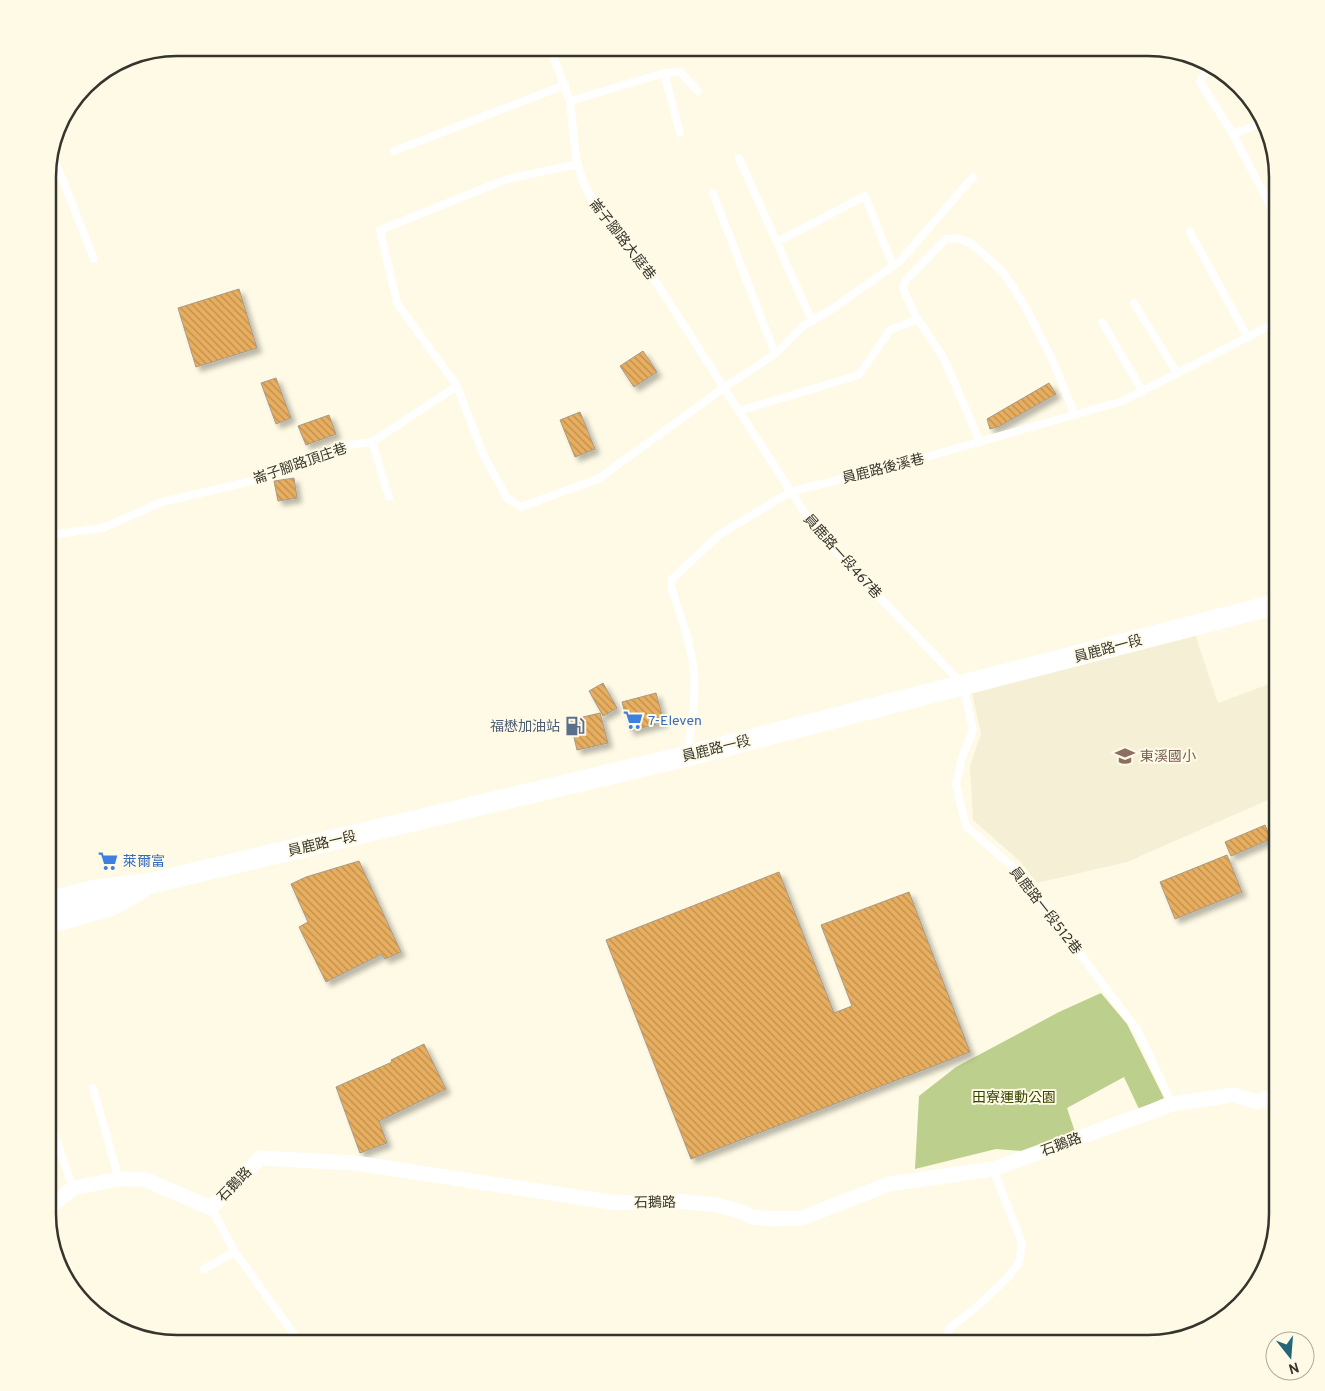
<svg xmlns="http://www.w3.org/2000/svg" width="1325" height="1391" font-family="Overpass,'Noto Sans TC',sans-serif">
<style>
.built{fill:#f5f0d5}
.green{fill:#bccf8d}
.building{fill:url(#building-back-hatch);stroke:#a69a8a;filter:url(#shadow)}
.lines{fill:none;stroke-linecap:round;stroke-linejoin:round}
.lane{stroke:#fff;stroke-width:8}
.street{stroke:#fff;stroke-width:15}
.secondary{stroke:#fff;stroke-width:21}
.labels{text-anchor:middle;stroke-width:4;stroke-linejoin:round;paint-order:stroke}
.street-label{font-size:14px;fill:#36352d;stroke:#fefae6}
.shop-label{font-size:14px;fill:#366cbe;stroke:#fefae6;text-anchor:start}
.service-label{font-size:14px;fill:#4e5e75;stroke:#fefae6;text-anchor:end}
.education-label{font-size:14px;fill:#785e54;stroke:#fefae6;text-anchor:start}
.park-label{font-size:14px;fill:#374500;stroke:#fefae6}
.rim{fill:none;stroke:#36352d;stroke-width:2.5}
</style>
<defs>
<pattern id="building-back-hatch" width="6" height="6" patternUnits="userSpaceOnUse" patternTransform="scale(1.25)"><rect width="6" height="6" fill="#e8ae5e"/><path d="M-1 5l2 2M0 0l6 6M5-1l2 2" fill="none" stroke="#bd8e4e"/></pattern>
<filter id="shadow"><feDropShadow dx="4.5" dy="4.5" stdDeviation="2.5" flood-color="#0004"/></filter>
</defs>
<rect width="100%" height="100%" fill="#fefae6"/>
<path class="built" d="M1194 631 1218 703 1272 683 1277 705V796L1127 862 1037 883 1021 862 973 820 970 766 981 734 972 693Z"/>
<path class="green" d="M1101 993 1127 1024 1164 1098 1139 1109 1124 1077 1067 1108 1075 1132 1022 1151 996 1149 915 1169 919 1096 956 1067 1059 1012Z"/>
<g class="building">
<path d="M239 289 257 348 196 367 178 308Z"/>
<path d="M643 351 657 372 634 387 620 366Z"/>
<path d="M276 378 291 418 276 424 261 383Z"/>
<path d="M1049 383 1056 394 1000 426 990 429 987 419Z"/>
<path d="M580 412 595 449 575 457 560 420Z"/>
<path d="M329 415 336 434 306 445 298 426Z"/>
<path d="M294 478 297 498 278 501 274 481Z"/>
<path d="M603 683 617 708 603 716 589 691Z"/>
<path d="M656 693 664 722 630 731 622 702Z"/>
<path d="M600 713 608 743 577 750 570 720Z"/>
<path d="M1265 825 1271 839 1231 856 1225 842Z"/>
<path d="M1227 855 1242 892 1175 919 1160 882Z"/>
<path d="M359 861 401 952 385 959 382 954 326 982 299 927 308 922 291 884 306 877Z"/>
<path d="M779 872 834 1013 852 1006 821 925 909 892 970 1052 691 1159 606 940Z"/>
<path d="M424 1044 446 1089 379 1121 387 1143 360 1153 336 1087 392 1062 391 1060Z"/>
</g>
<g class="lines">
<g class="lane">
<path d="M550 48 570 101 576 158 584 184 595 205 614 224 636 251 815 529 963 685 973 730 962 758 956 784 966 826 1014 868 1039 899 1138 1031 1172 1104"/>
<path d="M1210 65 1200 82 1233 134 1277 219"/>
<path d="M664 73 680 133"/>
<path d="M570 101 664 73 680 72 698 91"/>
<path d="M1233 134 1264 122"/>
<path d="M394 151 565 85"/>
<path d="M52 153 94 259"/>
<path d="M739 158 812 321"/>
<path d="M48 178 60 174"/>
<path d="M713 193 775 354"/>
<path d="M1190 232 1248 338"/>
<path d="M777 242 865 196 893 266"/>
<path d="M1134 303 1177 373"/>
<path d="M1102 322 1143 392"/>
<path d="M457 386 483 454 507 498 521 507 598 479 725 387 775 354 803 326 832 309 900 261 973 177"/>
<path d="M739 411 859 375 890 330 918 319"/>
<path d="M372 442 389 497"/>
<path d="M980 442 944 359 915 315 903 288 906 280 946 239 957 238 972 244 1003 272 1025 306 1052 359 1075 415"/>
<path d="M48 535 103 528 162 502 265 478 338 447 372 442 457 386 397 303 380 230 507 179 578 164"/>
<path d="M687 755C691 728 696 700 694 673 692 645 679 613 671 586L672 579 719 535 790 492 912 461 1123 401 1277 322"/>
<path d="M93 1088 119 1179"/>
<path d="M55 1135 73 1188"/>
<path d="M211 1208 235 1252 300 1343"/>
<path d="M204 1269 235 1252"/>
<path d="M943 1343 950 1328 980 1304 1008 1277 1019 1263 1022 1243 993 1169"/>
</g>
<path class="street" d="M48 1209 73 1188 119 1179H144L211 1208 260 1158 355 1163 616 1203 677 1201 717 1205 742 1212 752 1217 772 1219 802 1218 889 1184 993 1169 1172 1104 1233 1095 1258 1102 1277 1095"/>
<g class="secondary">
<path d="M48 902 96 890 152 883 687 756 1277 604"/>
<path d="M48 923 110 906 141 889"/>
</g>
</g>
<defs>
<symbol id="supermarket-bare" viewBox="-9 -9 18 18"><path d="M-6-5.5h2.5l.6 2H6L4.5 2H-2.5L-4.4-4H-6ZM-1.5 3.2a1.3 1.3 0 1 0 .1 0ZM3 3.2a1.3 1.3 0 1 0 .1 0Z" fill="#3f7fe0" stroke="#fefae6" stroke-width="2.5" paint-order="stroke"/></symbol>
<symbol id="fuel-bare" viewBox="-9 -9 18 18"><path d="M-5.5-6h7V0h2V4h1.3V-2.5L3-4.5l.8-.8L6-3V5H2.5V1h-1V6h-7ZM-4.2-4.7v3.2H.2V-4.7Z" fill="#5c6f8a" stroke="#fefae6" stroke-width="2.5" paint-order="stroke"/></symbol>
<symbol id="school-bare" viewBox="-9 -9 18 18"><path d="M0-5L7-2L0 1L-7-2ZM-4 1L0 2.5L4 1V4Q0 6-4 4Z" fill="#8d6e63" stroke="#fefae6" stroke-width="2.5" paint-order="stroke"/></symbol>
</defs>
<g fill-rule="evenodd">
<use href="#supermarket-bare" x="619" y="706" width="28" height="28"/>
<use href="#fuel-bare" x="561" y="712" width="28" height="28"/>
<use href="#school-bare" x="1111" y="742" width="28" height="28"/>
<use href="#supermarket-bare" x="94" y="847" width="28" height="28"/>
</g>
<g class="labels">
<g class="street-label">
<text transform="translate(623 239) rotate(52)" y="5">崙子腳路大庭巷</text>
<text transform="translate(300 463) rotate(-19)" y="5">崙子腳路頂庄巷</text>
<text transform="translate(883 468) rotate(-14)" y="5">員鹿路後溪巷</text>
<text transform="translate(843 556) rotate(48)" y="5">員鹿路一段467巷</text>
<text transform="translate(1108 648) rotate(-15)" y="5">員鹿路一段</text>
<text transform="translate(716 748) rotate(-14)" y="5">員鹿路一段</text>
<text transform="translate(322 843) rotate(-13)" y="5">員鹿路一段</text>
<text transform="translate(1046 910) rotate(52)" y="5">員鹿路一段512巷</text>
<text transform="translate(1061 1144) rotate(-20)" y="5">石鵝路</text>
<text transform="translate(234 1184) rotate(-46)" y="5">石鵝路</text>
<text transform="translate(655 1202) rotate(-1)" y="5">石鵝路</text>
</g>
<g class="shop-label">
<text x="648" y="725">7-Eleven</text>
<text x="123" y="866">萊爾富</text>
</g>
<g class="service-label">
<text x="560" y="731">福懋加油站</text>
</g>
<g class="education-label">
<text x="1140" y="761">東溪國小</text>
</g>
<g class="park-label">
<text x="1014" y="1102">田寮運動公園</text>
</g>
</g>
<path d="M0 0H1325V1391H0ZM177 56H1148A121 121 0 0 1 1269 177V1214A121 121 0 0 1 1148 1335H177A121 121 0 0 1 56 1214V177A121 121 0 0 1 177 56Z" fill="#fefae6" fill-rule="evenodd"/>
<path class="rim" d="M177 56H1148A121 121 0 0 1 1269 177V1214A121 121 0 0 1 1148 1335H177A121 121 0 0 1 56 1214V177A121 121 0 0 1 177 56Z"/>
<g transform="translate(1290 1356) rotate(163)"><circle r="24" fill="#fefae6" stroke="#aeab9c"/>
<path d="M0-4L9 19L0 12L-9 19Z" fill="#236678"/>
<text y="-8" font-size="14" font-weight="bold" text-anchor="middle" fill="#36352d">N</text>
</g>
</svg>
